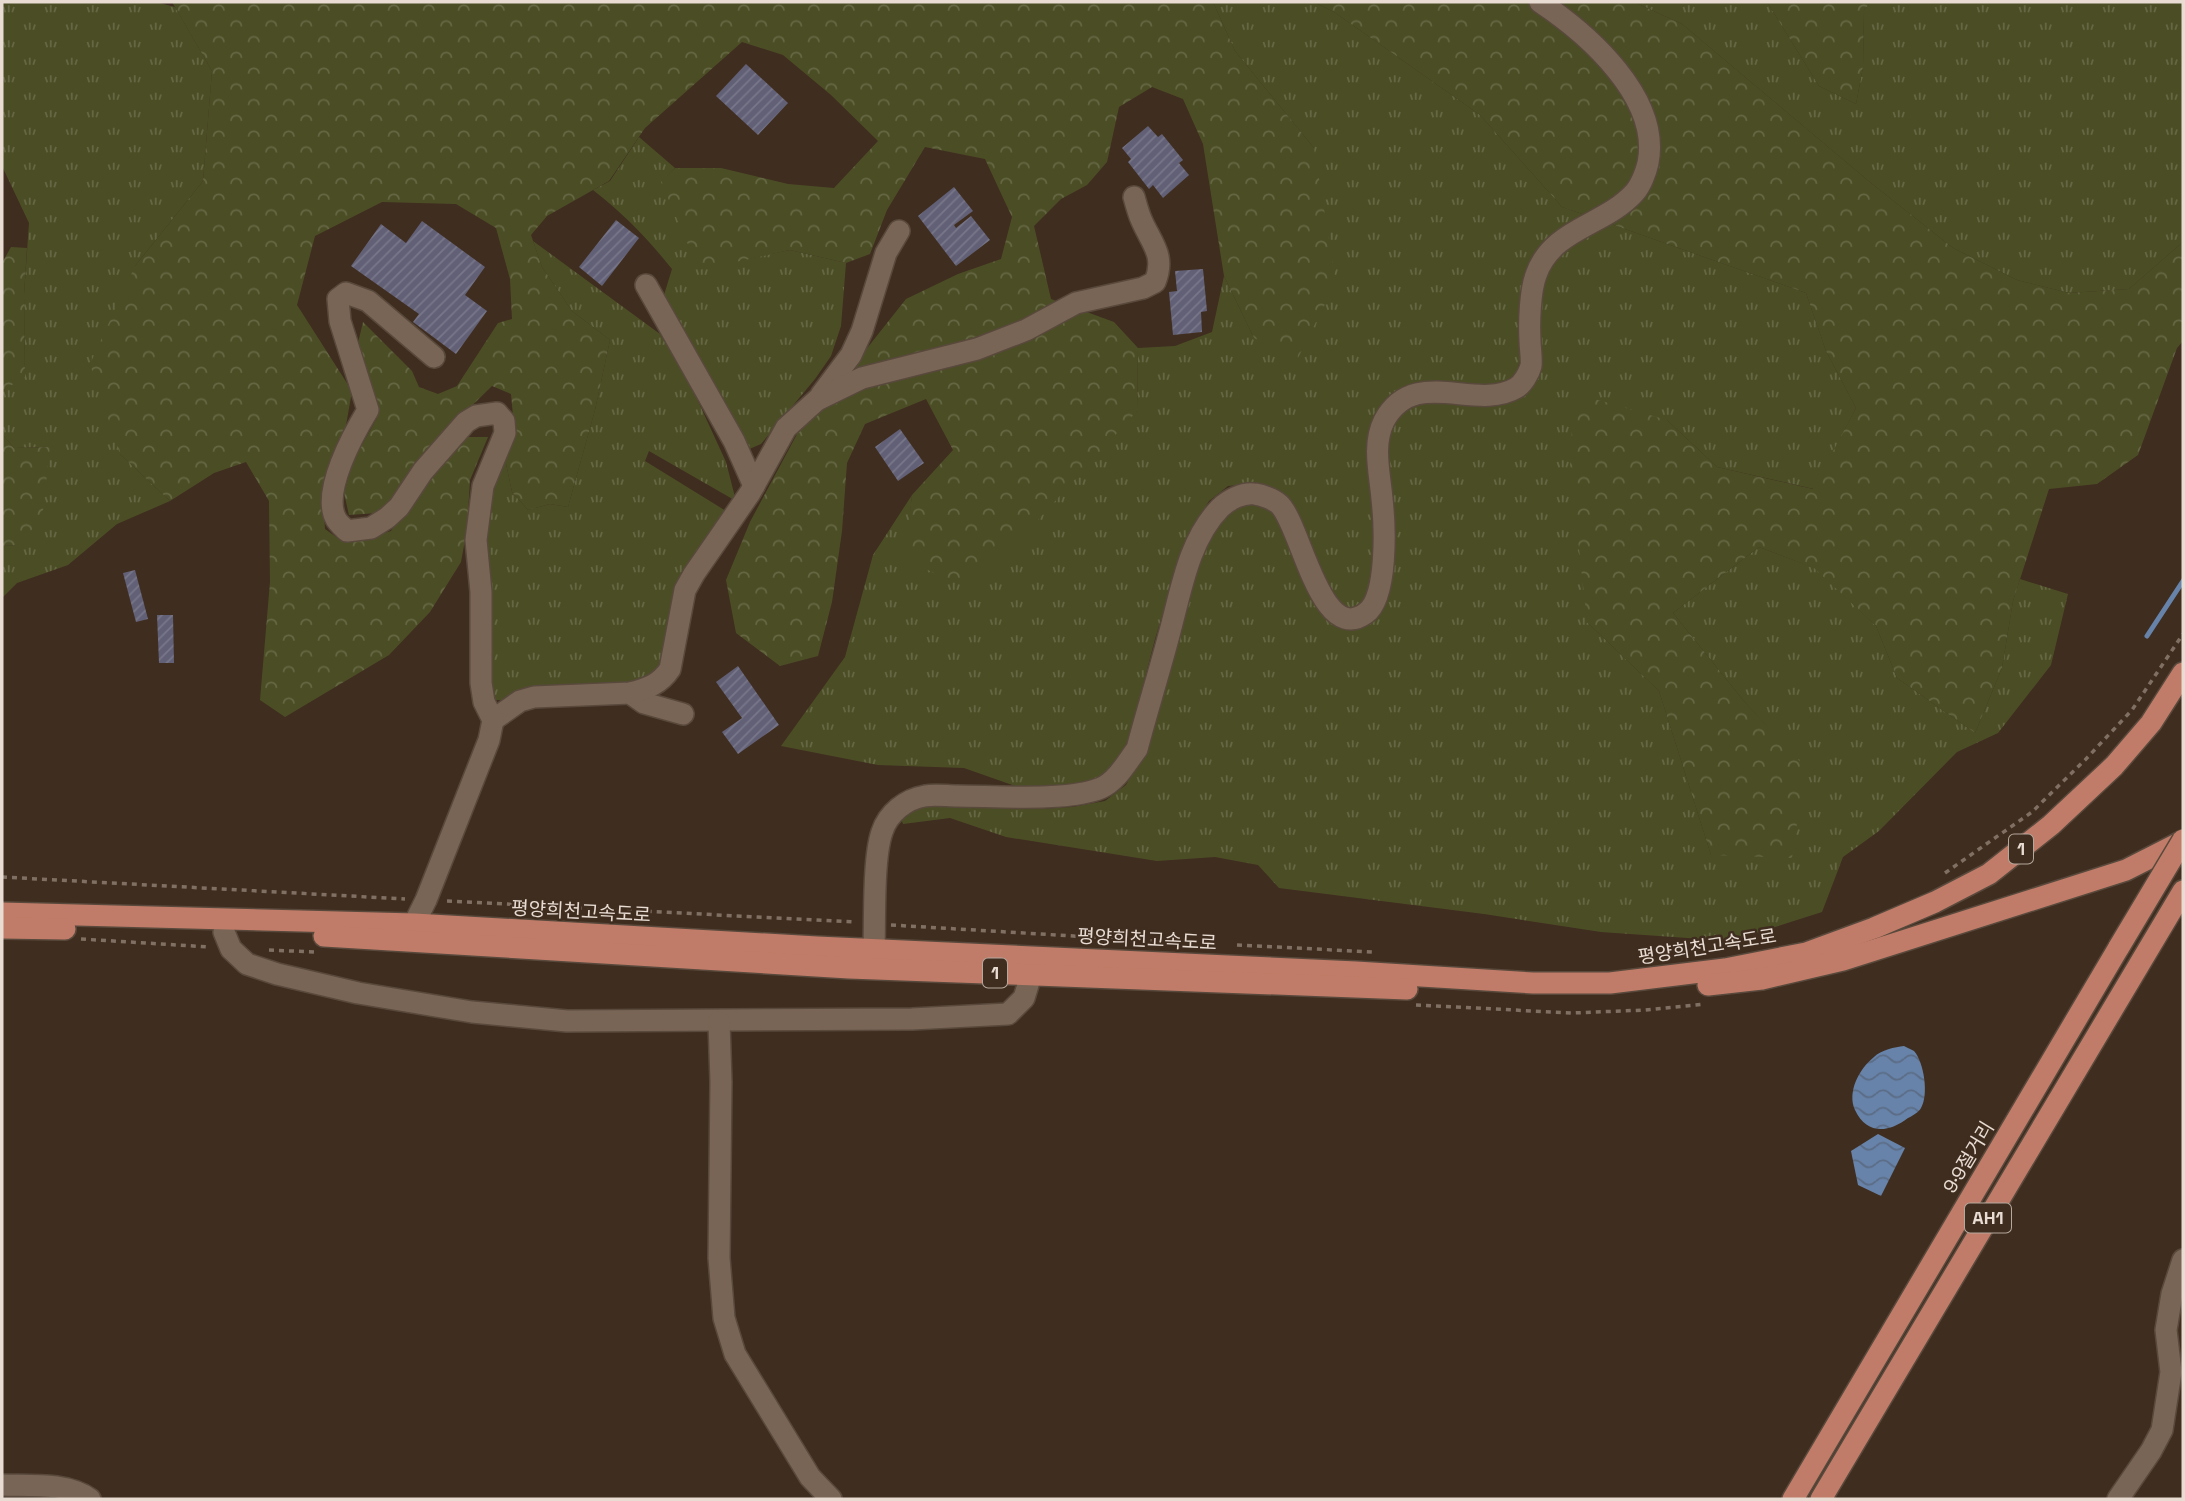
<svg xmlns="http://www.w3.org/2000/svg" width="2185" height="1501" font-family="'Space Grotesk','Noto Sans KR',sans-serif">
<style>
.grass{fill:url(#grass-tufts)}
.forest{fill:url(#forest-crowns)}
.water{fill:url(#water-waves)}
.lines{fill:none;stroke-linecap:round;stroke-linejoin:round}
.stream{stroke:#6783aa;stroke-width:5}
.building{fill:url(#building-hatch)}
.minor-casing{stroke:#58493c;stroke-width:24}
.highway-casing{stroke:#58493c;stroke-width:24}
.path{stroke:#807064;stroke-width:3.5;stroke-dasharray:5 5;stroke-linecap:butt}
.minor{stroke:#796555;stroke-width:21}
.highway{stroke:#c07c68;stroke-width:21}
.highway-bridge-casing{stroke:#58493c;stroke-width:24;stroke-linecap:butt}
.highway-bridge{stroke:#c07c68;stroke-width:21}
.labels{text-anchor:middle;stroke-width:5;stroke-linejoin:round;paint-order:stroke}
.shield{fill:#3f2d1f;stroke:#b5a89d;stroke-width:2}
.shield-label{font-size:18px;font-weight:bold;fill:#e8dcd3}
.street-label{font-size:19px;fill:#e8dcd3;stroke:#3f2d1f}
</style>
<defs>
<pattern id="grass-tufts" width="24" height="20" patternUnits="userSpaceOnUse" patternTransform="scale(1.75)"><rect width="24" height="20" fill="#4b4e25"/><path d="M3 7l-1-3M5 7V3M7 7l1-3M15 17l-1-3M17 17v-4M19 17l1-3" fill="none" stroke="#656744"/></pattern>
<pattern id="forest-crowns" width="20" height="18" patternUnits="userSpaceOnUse" patternTransform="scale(1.75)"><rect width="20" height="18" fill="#4b4e25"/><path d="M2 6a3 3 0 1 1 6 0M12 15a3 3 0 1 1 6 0" fill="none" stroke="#656744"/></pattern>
<pattern id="water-waves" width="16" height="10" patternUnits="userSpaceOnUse" patternTransform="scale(1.75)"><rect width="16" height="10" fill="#6783aa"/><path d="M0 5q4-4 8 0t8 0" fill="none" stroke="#5b6c85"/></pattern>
<pattern id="building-hatch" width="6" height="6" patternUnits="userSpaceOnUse" patternTransform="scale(1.75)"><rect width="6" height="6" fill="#626076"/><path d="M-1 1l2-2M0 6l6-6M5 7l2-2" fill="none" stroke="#787689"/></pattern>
</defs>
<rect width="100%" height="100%" fill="#3f2d1f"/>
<g class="grass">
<path d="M2 2H156L175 7 212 71 203 181 135 266 120 454 170 501 117 524 68 565 17 583 2 598V546L17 545 49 447 14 448 2 434V391L25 376 24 295 29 223 2 166Z"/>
<path d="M1213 2H1314L1334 12 1480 115 1562 207 1588 216 1552 238 1516 375 1491 388 1385 406C1383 437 1378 588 1362 604 1356 610 1349 609 1342 609L1330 595 1275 490 1257 483 1228 486 1209 501 1184 544 1155 639 1130 735 1119 762 1100 782 1076 786 1018 787 964 768 878 765 781 746 845 657 873 555 912 495 906 553 1137 411 1138 348 1175 346 1212 332 1224 276 1254 338 1314 148 1235 51Z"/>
<path d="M1634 2H1767L1819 86 1856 104 1863 67 1864 10 1871 2H2183V242L2129 289 2069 293 2017 280 1953 248 1871 183 1682 24Z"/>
<path d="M639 137 675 168 662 182 699 269 790 250 846 263 841 326 831 356 815 379 761 444 747 450 664 295 672 269C648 239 624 214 593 190L610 181Z"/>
<path d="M1608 223 1806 293 1826 351 1856 408 1814 489 1717 467 1667 420 1587 622 1659 691 1711 855 1804 767 1743 700 1673 613 1759 547 1815 568 1876 626 1897 678 1975 733 2002 668 2013 601 2020 579 2068 594 2051 665 1998 733 1957 752 1879 831 1843 857 1822 912 1731 941 1601 932 1484 914 1279 888 1258 865 1215 857 1157 861 1006 837 950 818 903 824 900 815 922 806 946 804 1041 809 1072 807 1105 801 1126 785 1140 760 1199 556 1216 524 1233 507 1261 502 1281 517 1327 620 1344 629 1361 626 1375 615 1384 451C1387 443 1388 432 1393 426 1425 375 1486 422 1527 393 1547 379 1538 323 1541 300 1542 290 1548 274 1553 264 1563 245 1590 234 1608 223Z"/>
<path d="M533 241 660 334 692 388 726 462 736 501 649 451 645 461 726 511 660 665 650 679 509 700H495L490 679C488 611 475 522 505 459L512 492 528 510 550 504 568 507 595 410 610 340 572 311 542 267Z"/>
</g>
<g class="forest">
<path d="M172 2H1213L1235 51 1314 148 1336 282 1298 358 1254 338 1224 276 1203 144 1183 99 1152 87 1119 107 1107 162 1087 185 1061 199 1034 226 1051 299 1114 322 1138 348 1137 411 1018 542 969 586 925 569 905 553 912 495 953 450 926 399 865 424 847 463 842 531 832 602 818 656 780 666 736 633 726 580 750 522 811 408 868 347 906 299 958 274 1001 259 1012 217 985 159 925 147 887 210 870 254 846 263 790 250 699 270 661 182 675 168H721L788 184 834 188 878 141 831 95 783 55 742 42 645 128 609 181 547 216 531 235 542 267 572 311 610 340 595 410 568 507 550 504 528 510 512 492 505 459 515 437 511 394 492 386 441 436 403 486 377 513 349 515 344 493 353 461 377 418 370 379 358 343 363 322 412 371 419 387 438 394 457 386 498 323 512 319 510 279 496 228 456 204 382 202 315 236 297 305 352 391 345 431 323 502 325 529 339 539 362 540 391 531 412 499 466 437H488L470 480 467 529 461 562 430 612 389 655 285 717 260 700 270 582 269 501 246 462 214 473 170 501 120 454 90 364 135 266 203 181 212 71Z"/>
<path d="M1314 2H1531L1559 22 1625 92 1638 123 1641 161 1629 186 1609 204 1588 216 1562 207 1480 115 1334 12Z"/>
<path d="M1555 2H1634L1682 24 1871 183 1953 248 2017 280 2069 293 2129 289 2183 242V341L2177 348 2138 455 2097 484 2049 489 2013 601 2002 668 1975 733 1897 678 1876 626 1814 568 1759 547 1673 613 1743 700 1805 767 1792 858 1711 855 1659 691 1587 622 1570 466 1574 393 1667 420 1717 467 1813 489 1856 408 1826 351 1806 293 1608 223 1624 213 1654 121Z"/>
<path d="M1767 2H1871L1864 10 1863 67 1856 104 1819 86Z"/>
<path d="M11 247 27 248 24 295 25 377 2 391V263Z"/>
<path d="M2 434 14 448 50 447 42 519 17 545 2 546Z"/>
</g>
<g class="water">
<path d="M1904 1046C1907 1048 1911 1049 1914 1051 1924 1062 1929 1095 1921 1108 1919 1112 1912 1116 1908 1118 1888 1133 1867 1135 1855 1110 1847 1092 1859 1069 1874 1057 1881 1050 1895 1047 1904 1046Z"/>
<path d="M1878 1134 1905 1148 1881 1196 1858 1185 1851 1151Z"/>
</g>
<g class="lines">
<path class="stream" d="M2147 636 2183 581"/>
</g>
<g class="building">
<path d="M746 64 788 103 758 135 716 96Z"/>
<path d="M1148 126 1158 137 1162 134 1183 160 1179 163 1189 175 1163 198 1153 185 1149 189 1128 162 1131 159 1122 148Z"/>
<path d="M954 187 973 211 954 225 956 228 971 216 990 240 956 266 918 216Z"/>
<path d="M616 220 639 238 602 286 579 267Z"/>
<path d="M422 221 485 267 465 295 487 311 456 354 413 322 419 314 351 266 381 224 406 243Z"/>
<path d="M1203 269 1207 311 1201 312 1202 332 1173 335 1169 292 1177 291 1175 271Z"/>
<path d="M900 429 924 463 898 481 875 447Z"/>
<path d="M135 570 148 619 136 622 123 573Z"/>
<path d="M157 615H173L174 663H159Z"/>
<path d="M738 666 779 725 738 754 722 732 742 718 716 682Z"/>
</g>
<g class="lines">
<defs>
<g id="minor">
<path d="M646 285 734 441 754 486"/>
<path d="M821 395 851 355 862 331 886 253 899 231"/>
<path d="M630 693 644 703 683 714"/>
<path d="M493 720 520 701 534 697 630 693C647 689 660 684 670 669L685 590 694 574 750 493 786 428 817 400 862 378 977 349 1026 330 1076 303 1143 288 1155 282C1166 255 1151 243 1141 219 1138 212 1136 204 1134 197"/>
<path d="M414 924 426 900 489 740 493 720 484 702 481 683V592L476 540 483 486 505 433 504 421 497 413 476 416 466 422 423 471 399 507 387 518 371 528 347 531C343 527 338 523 336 519 321 492 354 433 368 410L340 321 338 299 346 293 368 301 434 357"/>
<path d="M224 932 231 949 247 964 277 974 358 993 472 1012 567 1021 912 1019 1008 1014 1024 998 1031 975"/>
<path d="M874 949C875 919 873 858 882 832 888 813 906 799 925 796 935 794 947 796 957 796 995 796 1067 802 1101 788 1117 781 1127 762 1137 749 1147 711 1159 673 1169 635 1181 592 1188 541 1220 508 1228 500 1243 492 1255 494 1262 495 1273 499 1279 504 1301 524 1320 647 1366 613 1388 597 1385 525 1382 499 1380 474 1372 445 1384 421 1414 365 1475 412 1516 388 1523 384 1529 373 1531 366 1532 358 1530 348 1530 340 1529 323 1530 291 1536 275 1552 228 1605 226 1635 192 1641 185 1646 172 1648 163 1661 98 1588 34 1540 2"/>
<path d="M719 1022 721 1082 719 1258 724 1318 735 1354 810 1477 831 1499"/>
<path d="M2 1485C30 1486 66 1482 90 1499"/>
<path d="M2118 1499 2151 1451 2162 1430 2171 1372 2166 1330 2172 1294 2183 1260"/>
</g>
<g id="highway">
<path d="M2 913 414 924 817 947 1356 972 1533 983H1610L1725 969 1806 953 1874 928 1935 902 1989 874 2051 825 2114 766 2151 723 2183 673"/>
<path d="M2 928 65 929"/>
<path d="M324 936 849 968 1407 989"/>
<path d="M1708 985 1762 979 1843 960 2126 870 2183 841"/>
<path d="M1793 1499 2119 947"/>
<path d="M1821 1499 2183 891"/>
</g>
</defs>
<use href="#minor" class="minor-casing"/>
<use href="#highway" class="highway-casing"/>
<g class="path">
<path d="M1945 873 2032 812 2085 760 2132 710 2183 634"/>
<path d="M2 877 405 899"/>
<path d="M447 901 855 922"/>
<path d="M891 925 1173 942"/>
<path d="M81 939 209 947"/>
<path d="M1237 945 1373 952"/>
<path d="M269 950 314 952"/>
<path d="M1416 1005 1572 1013 1645 1010 1705 1004"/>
</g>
<use href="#minor" class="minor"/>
<use href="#highway" class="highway"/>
<defs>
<path id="highway-bridge" d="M2119 947 2183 840"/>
</defs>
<use href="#highway-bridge" class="highway-bridge-casing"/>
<use href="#highway-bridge" class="highway-bridge"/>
</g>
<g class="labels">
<g class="shield">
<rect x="2009" y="834.5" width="24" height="29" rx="5"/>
<rect x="983" y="958.5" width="24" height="29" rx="5"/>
<rect x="1965" y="1203.5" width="46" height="29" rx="5"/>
</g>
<g class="shield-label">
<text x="2021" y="855">1</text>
<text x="995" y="979">1</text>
<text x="1988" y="1224">AH1</text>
</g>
<g class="street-label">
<text transform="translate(581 911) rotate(3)" y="7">평양희천고속도로</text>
<text transform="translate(1147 939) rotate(3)" y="7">평양희천고속도로</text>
<text transform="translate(1707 946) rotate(-9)" y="7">평양희천고속도로</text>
<text transform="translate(1968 1157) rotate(-59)" y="7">9·9절거리</text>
</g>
</g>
<rect width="2185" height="1501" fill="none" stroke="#e8dcd3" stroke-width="7"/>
</svg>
